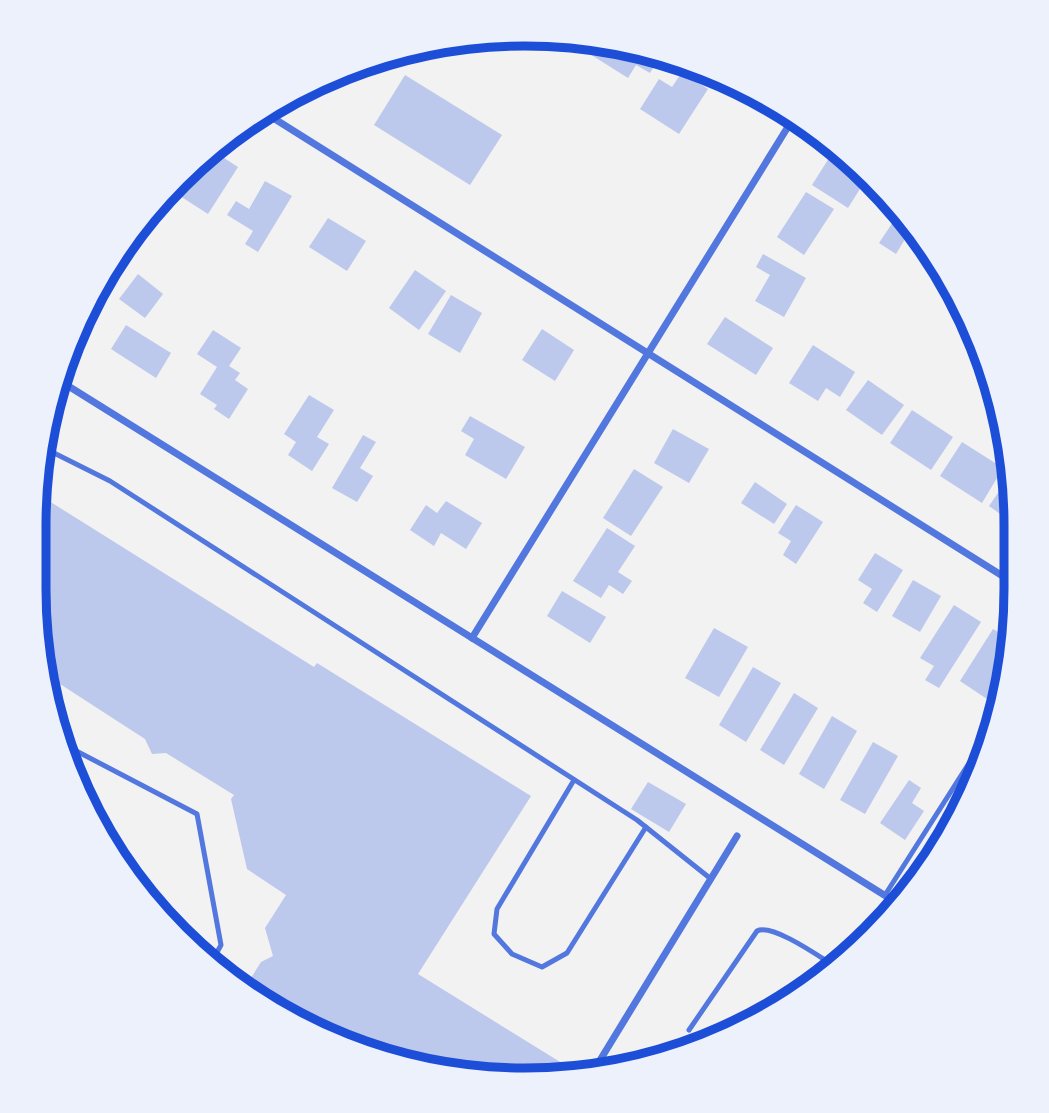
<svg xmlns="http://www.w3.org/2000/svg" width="1049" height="1113" font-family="'Roboto Condensed',sans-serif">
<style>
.building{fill:#bdc9ec}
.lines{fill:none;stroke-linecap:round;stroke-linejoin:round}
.service{stroke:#5277de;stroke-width:5}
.minor{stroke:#5277de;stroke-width:7}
.rim{fill:none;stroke:#1d4ed8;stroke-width:9}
</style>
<rect width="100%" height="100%" fill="#f2f2f2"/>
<g class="building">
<path d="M578 38 652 50 662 54 650 73 636 65 628 78 574 44Z"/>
<path d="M682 72 708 89 679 134 640 109 659 79 672 87Z"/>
<path d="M405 75 502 135 470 185 374 125Z"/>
<path d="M836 147 868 176 848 208 812 185Z"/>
<path d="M210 149 238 167 208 214 180 196Z"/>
<path d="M265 181 292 196 258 252 245 244 253 231 227 215 236 201 249 209Z"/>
<path d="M806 192 834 209 804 255 777 237Z"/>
<path d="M901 210 926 245 922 250 905 239 896 254 879 243Z"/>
<path d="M328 218 366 241 347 271 309 247Z"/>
<path d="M763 254 806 278 784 317 755 301 770 275 756 267Z"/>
<path d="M415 270 446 291 419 330 389 308Z"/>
<path d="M138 274 163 294 145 318 119 299Z"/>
<path d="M451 295 482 313 460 353 428 334Z"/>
<path d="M725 317 773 348 756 375 707 344Z"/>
<path d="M126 325 171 353 156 378 111 349Z"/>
<path d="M542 329 574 350 555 381 522 360Z"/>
<path d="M213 330 241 348 229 366 240 373 235 380 248 389 229 419 214 409 217 405 200 394 217 367 197 354Z"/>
<path d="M813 345 855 372 840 397 826 388 818 401 789 383Z"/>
<path d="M868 380 904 405 882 435 846 410Z"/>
<path d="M309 395 334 410 317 437 329 444 312 471 288 455 296 442 284 434Z"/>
<path d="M912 410 953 437 931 470 890 443Z"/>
<path d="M470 416 525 447 506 479 465 455 474 439 461 431Z"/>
<path d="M673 429 709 449 689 483 654 463Z"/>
<path d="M363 435 376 442 360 468 373 476 357 502 332 488Z"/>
<path d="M962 442 1003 468 982 503 940 476Z"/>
<path d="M634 469 663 487 631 536 603 518Z"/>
<path d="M1011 474 1010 521 989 506Z"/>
<path d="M755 482 787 504 774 524 741 503Z"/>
<path d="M41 496 314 667 317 663 531 796 418 974 565 1065 557 1077 492 1079 367 1054 279 1014 244 989 261 962 273 956 265 928 286 895 247 869 231 799 234 795 166 753 152 754 145 739 60 684 44 689 33 588Z"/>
<path d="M446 501 482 523 466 549 441 533 434 546 410 530 426 505 437 513Z"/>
<path d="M796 505 823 522 796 564 783 555 791 541 778 533Z"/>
<path d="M607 528 635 546 618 572 632 581 623 594 609 585 601 598 573 581Z"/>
<path d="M875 553 903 570 877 612 863 603 872 589 858 580Z"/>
<path d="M913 580 941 596 920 632 892 616Z"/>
<path d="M562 591 606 617 590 643 547 616Z"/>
<path d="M954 605 981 622 939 688 925 680 934 666 920 658Z"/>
<path d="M714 628 748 647 719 697 685 678Z"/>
<path d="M993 629 1007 637V668L987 699 960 681Z"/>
<path d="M753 667 781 683 746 742 719 725Z"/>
<path d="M794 693 818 708 784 765 760 750Z"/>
<path d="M832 716 857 731 824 789 799 774Z"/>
<path d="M873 742 898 756 865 814 840 800Z"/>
<path d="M909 780 921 788 912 803 924 811 905 840 880 823Z"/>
<path d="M648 782 686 804 669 832 631 809Z"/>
<path d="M730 1018 743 1026 717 1038Z"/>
</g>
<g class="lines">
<g class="service">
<path d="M46 449 110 481 637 820 711 879"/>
<path d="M61 743 197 814 221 945 210 965"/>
<path d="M574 780 497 909 494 934 512 954 542 967 567 953 646 827"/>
<path d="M885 895 994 724"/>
<path d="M689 1030 757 931C772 923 820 957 836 967"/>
</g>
<g class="minor">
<path d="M262 111 1009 580"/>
<path d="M57 379 897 903"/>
<path d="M472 638 794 117"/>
<path d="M591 1075 737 836"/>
</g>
</g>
<path d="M0 0H1049V1113H0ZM525 46H525A479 479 0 0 1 1004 525V589A479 479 0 0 1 525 1068H525A479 479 0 0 1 46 589V525A479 479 0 0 1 525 46Z" fill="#edf1fc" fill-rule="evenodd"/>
<path class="rim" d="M525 46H525A479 479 0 0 1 1004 525V589A479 479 0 0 1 525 1068H525A479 479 0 0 1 46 589V525A479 479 0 0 1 525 46Z"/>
</svg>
